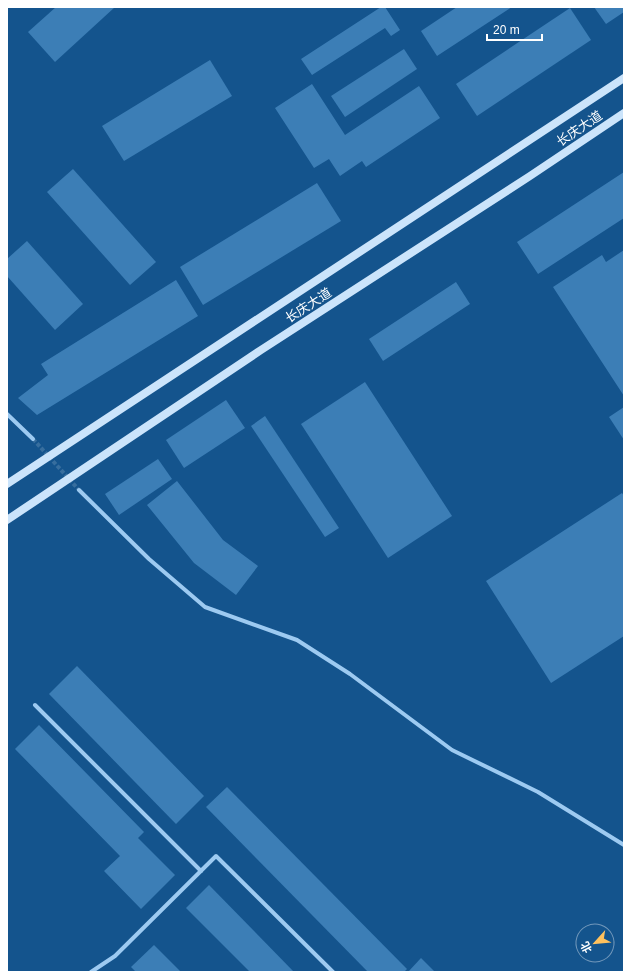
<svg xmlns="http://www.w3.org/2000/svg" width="631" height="979" font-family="Arial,'Noto Sans SC',sans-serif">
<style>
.building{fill:#3c7eb6}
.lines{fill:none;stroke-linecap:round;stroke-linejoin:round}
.street-tunnel{stroke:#376e9e;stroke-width:4;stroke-dasharray:4 2;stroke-linecap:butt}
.street{stroke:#9dcaf1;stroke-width:4}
.secondary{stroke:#cbe4fb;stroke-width:8}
.labels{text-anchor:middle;stroke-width:3;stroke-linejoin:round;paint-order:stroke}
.street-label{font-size:13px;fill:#fff;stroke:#14548d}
</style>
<rect width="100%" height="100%" fill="#14548d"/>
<g class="building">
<path d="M56 7H115L55 62 28 32Z"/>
<path d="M381 7H385L400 30 391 36 385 28 312 75 301 59Z"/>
<path d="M457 7H512L437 56 421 31Z"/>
<path d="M594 7H624V12L606 24Z"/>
<path d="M570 8 591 40 477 116 456 84Z"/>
<path d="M404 49 417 69 345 117 331 96Z"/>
<path d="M210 60 232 96 124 161 102 126Z"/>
<path d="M312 84 345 135 419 86 440 118 366 167 362 161 340 176 329 159 314 168 275 108Z"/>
<path d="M73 169 156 262 130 285 47 192Z"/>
<path d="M624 172V218L538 274 517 242Z"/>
<path d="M317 183 341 221 203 305 180 267Z"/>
<path d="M27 241 83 304 55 330 7 276V259Z"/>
<path d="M624 250V396L553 287 602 255 606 262Z"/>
<path d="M176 280 198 316 37 415 18 398 48 375 41 364Z"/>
<path d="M456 282 470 304 383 361 369 339Z"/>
<path d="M365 382 452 516 388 558 301 424Z"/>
<path d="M226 400 245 428 184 468 166 440Z"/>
<path d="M624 407V440L609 417Z"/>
<path d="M265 416 339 528 325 537 251 426Z"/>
<path d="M158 459 172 479 119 515 105 494Z"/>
<path d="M177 481 223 540 258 566 236 595 194 563 147 505Z"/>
<path d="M622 493 624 496V636L551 683 486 581Z"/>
<path d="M77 666 204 796 176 824 49 694Z"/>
<path d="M39 725 144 832 138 838 175 875 141 909 104 871 120 856 15 749Z"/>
<path d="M227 787 407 969 404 972H368L206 807Z"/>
<path d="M209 885 294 972H250L186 908Z"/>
<path d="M154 945 181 972H136L131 967Z"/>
<path d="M421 958 435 972H408Z"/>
</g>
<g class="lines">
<path class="street-tunnel" d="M33 439 79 490"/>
<g class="street">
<path d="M7 414 33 439"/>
<path d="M79 490 149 559 205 607 297 640 350 674 452 750 538 792 624 845"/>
<path d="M35 705 201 871"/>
<path d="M91 972 115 956 216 856 333 972"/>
</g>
<g class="secondary">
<path d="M7 484 624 78"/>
<path d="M7 520 261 350 530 176 624 113"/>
</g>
</g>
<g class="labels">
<g class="street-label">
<text transform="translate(579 128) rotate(-34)" y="5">长庆大道</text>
<text transform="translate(308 305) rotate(-33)" y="5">长庆大道</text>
</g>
</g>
<rect width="631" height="979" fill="none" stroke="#ffffff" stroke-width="16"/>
<g transform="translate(595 943) rotate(243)"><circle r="19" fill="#14548d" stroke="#7298bb"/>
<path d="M0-3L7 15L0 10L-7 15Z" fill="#ffc15d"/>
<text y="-6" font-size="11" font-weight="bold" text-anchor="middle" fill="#ffffff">北</text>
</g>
<path d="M487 34v6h55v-6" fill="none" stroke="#ffffff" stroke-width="2"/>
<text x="493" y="34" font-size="12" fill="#ffffff" stroke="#14548d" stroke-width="3" paint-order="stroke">20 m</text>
</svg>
